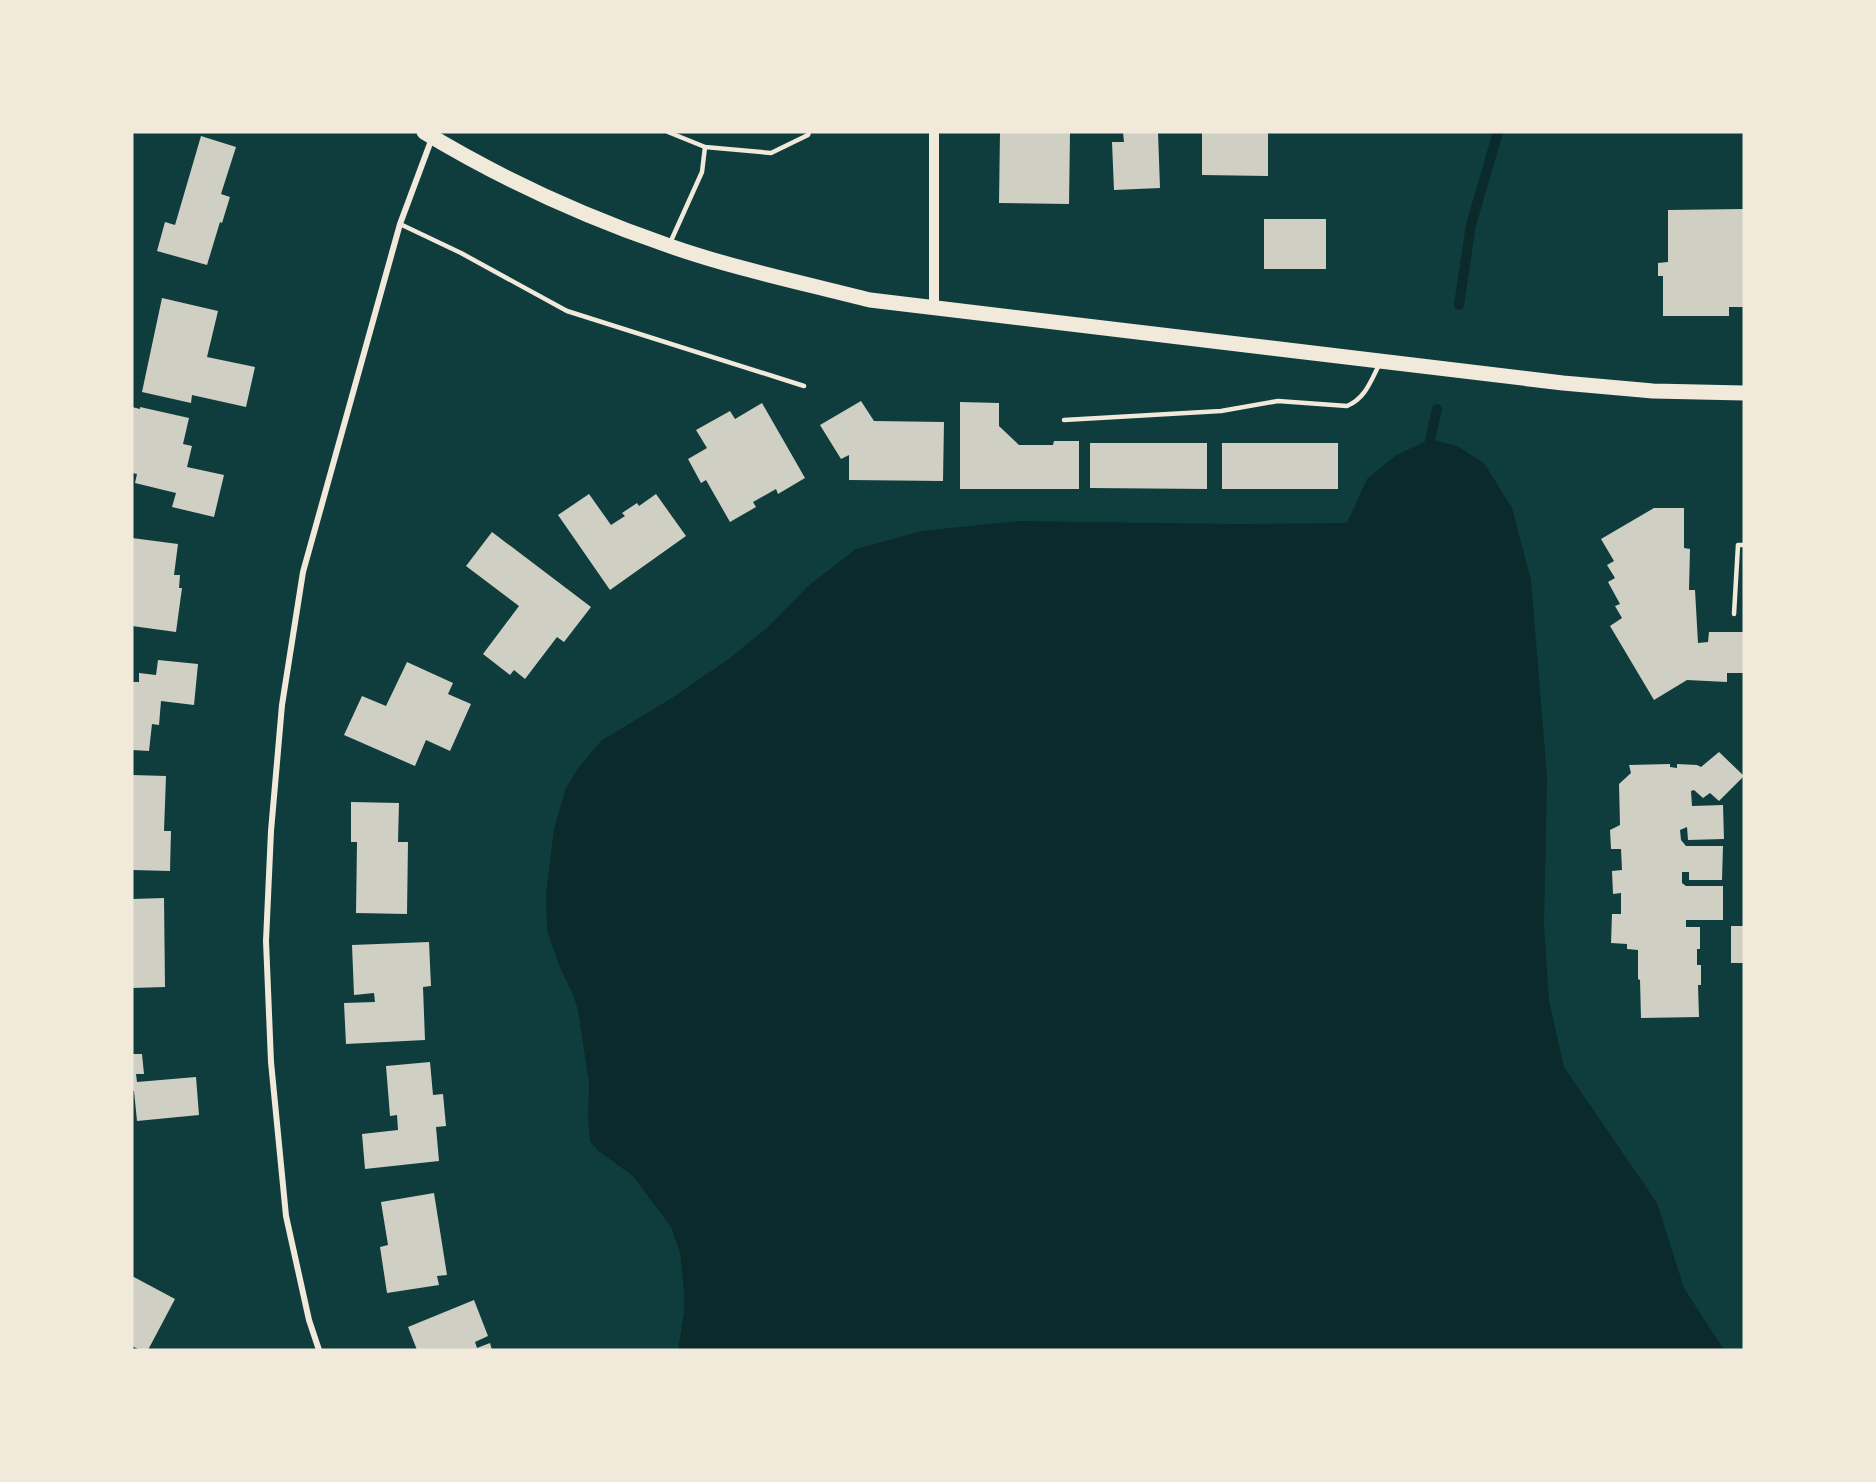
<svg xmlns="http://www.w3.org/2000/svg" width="1876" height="1482" font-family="Inter,sans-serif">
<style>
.water{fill:#0a2a2b}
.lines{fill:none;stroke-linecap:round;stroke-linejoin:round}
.stream{stroke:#0a2a2b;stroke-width:10}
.building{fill:#cfcfc3}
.service{stroke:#f1e9da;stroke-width:4.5}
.minor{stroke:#f1e9da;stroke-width:6}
.tertiary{stroke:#f1e9da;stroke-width:10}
.primary{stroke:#f1e9da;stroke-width:15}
</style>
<rect width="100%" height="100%" fill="#0f3d3e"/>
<path class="water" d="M1430 439 1457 446 1484 463 1512 508 1531 580 1547 777 1544 925 1549 1001 1564 1067 1657 1203 1684 1288 1724 1350H678L684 1312V1291L680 1253 671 1227 633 1176 597 1150 590 1141 588 1118 589 1083 578 1010 573 995 559 965 547 930 546 894 554 829 566 788 579 767 601 741 672 698 730 658 768 627 808 586 856 549 922 531 1018 521 1237 524 1347 523 1367 479 1395 456Z"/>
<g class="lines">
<g class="stream">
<path d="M1459 305 1471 225 1498 132"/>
<path d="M1430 439 1437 409"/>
</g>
</g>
<g class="building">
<path d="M1000 132 1070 133 1069 204 999 203Z"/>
<path d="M1123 132H1158L1160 188 1114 190 1112 142H1124Z"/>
<path d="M1202 132H1268V176L1202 175Z"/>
<path d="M201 136 236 147 221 194 230 197 222 223 220 222 207 265 157 251 165 222 175 225Z"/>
<path d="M1744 209V307H1729V316H1663V276H1658V263L1668 262V210Z"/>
<rect x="1264" y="219" width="62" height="50"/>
<path d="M162 298 218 311 207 357 255 367 246 407 192 395 191 403 142 392Z"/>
<path d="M861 401 874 421 944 422 943 481 849 480V455L841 459 820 425Z"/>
<path d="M960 402 999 403V426L1019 445H1053L1054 441H1079V489H960Z"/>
<path d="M762 403 805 478 778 494 776 489 753 502 756 507 730 522 706 480 701 483 688 459 707 448 696 430 730 411 735 419Z"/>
<path d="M132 407 140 409V407L189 418 183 444 192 446 187 467 224 475 214 517 172 507 176 493 135 483 137 474 132 473Z"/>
<path d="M1090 443H1207V489L1090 488Z"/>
<rect x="1222" y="443" width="116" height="46"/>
<path d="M589 494 611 525 625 516 622 513 637 503 639 506 656 494 686 536 610 590 558 515Z"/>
<path d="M1654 508H1684V548L1690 549 1689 590H1695L1698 643 1708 642 1709 632H1744V673H1727V682L1687 680 1654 700 1610 626 1622 618 1615 606 1620 604 1608 582 1615 578 1607 565 1614 561 1601 539Z"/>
<path d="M492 532 591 607 564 642 557 637 525 679 514 670 510 675 483 654 519 606 466 566Z"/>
<path d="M132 538 178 544 174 575H180L179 588H182L176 632 132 626Z"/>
<path d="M158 660 198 664 194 705 161 701 159 725 152 724 149 751 132 750V682H139V673L156 675Z"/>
<path d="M407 662 453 683 448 694 471 704 450 751 426 740 415 766 344 735 362 696 386 706Z"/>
<path d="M1719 752 1744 776 1719 801 1710 793 1703 798 1694 790 1691 791 1692 806 1723 805 1724 839 1688 840 1687 827 1680 830 1681 840 1686 846H1723L1722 880H1689V872H1682V883L1686 886H1723V920H1686V927H1700V949H1697V965H1701V985H1698L1699 1017 1641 1018 1640 980 1638 979V950L1627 949V944L1611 943 1612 914H1621V893L1613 894 1612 871 1622 870 1621 849H1611L1610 830 1620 825 1619 784 1631 773 1629 765 1670 764V767L1677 768V764L1697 765 1701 767Z"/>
<path d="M132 775 166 776 164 831H171L170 871 132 870Z"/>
<path d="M351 802 399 803 398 842H408L407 914 356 913 357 842H351Z"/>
<path d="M164 898 165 987 132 988V899Z"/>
<rect x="1731" y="926" width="13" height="37"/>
<path d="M429 942 431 986 423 987 425 1040 346 1044 344 1003 375 1002 374 993 354 995 352 945Z"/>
<path d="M132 1054H142L144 1074H136L137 1082 196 1077 199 1115 137 1121 134 1091H132Z"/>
<path d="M430 1062 433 1095 443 1094 446 1126 436 1127 439 1161 365 1169 362 1134 398 1130 397 1115 390 1116 386 1066Z"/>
<path d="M434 1193 447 1275 437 1276 439 1285 387 1293 380 1247 388 1245 381 1202Z"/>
<path d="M132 1276 175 1299 148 1350H140L132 1346Z"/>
<path d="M474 1300 488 1336 475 1342 477 1348 490 1343 492 1350H417L408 1327Z"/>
</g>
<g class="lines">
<g class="service">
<path d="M668 132 705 147 771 153 808 135 809 132"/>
<path d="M400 224 461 253 567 311 804 386"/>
<path d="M670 243 702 172 705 147"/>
<path d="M1064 420 1221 411 1278 401 1347 406C1366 398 1371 380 1380 363"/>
<path d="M1734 614 1738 545H1744"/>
</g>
<path class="minor" d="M319 1350 309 1320 286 1216 271 1062 266 941 271 831 282 705 303 572 400 224 432 138"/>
<path class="tertiary" d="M934 132V308"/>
<path class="primary" d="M424 132C500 178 583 216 667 245 732 268 803 283 870 300L1563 383 1653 391 1744 393"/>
</g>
<rect width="1876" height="1482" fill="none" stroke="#f1e9da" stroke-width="267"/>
</svg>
